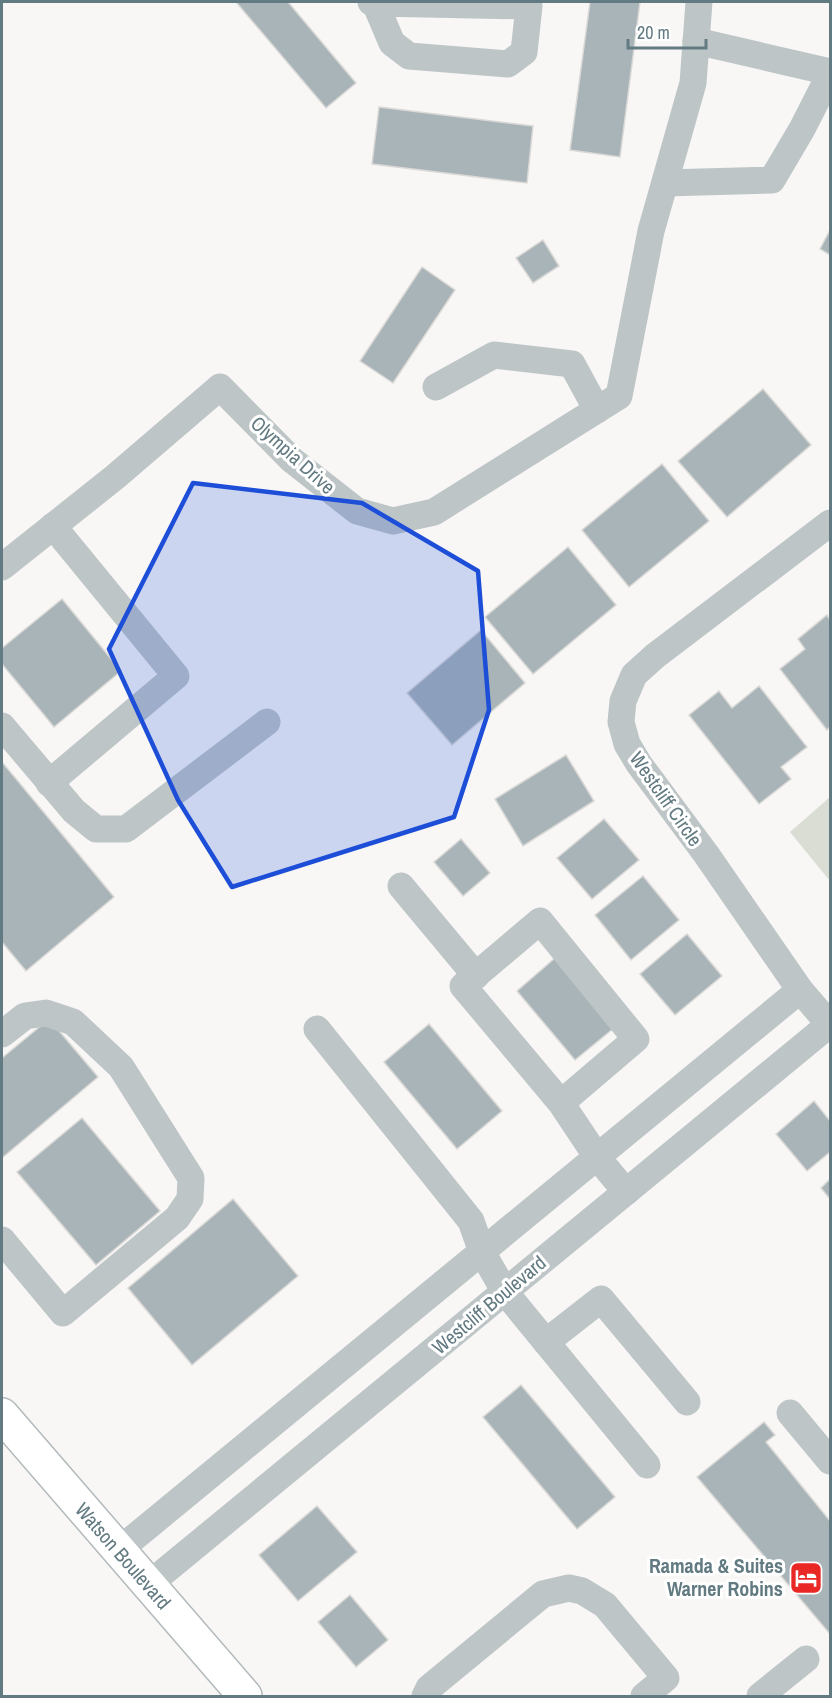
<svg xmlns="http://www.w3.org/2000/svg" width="832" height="1698" font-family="'Archivo Narrow',sans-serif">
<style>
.green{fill:#d9ddd4}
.building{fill:#a8b4b7;stroke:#dad9d7;stroke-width:1.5}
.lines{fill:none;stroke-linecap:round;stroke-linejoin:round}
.major-casing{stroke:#b2b9bc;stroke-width:36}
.minor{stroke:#bec5c7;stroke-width:27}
.major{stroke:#fff;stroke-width:33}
.marked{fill:#1d4ed8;fill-opacity:0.2;stroke:#1d4ed8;stroke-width:4.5;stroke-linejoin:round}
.labels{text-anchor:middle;stroke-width:6;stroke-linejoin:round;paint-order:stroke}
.street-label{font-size:20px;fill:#627a81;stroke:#fff}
.poi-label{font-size:20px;font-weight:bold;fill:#627a81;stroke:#fff;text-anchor:end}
</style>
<rect width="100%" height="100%" fill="#f8f7f5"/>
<path class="green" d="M830 797V881L790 832Z"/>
<g class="building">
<path d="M236 2H288L356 83 326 108Z"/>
<path d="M590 2H640L620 157 570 150Z"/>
<path d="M379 107 533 126 527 183 372 164Z"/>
<path d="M830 230V255L820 249Z"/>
<path d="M543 240 559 266 533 283 516 258Z"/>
<path d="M422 267 455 290 393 383 360 361Z"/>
<path d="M763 389 811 445 727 517 678 461Z"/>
<path d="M662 464 709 521 629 587 582 530Z"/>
<path d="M568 547 616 605 533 674 485 617Z"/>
<path d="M62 599 121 671 54 727 2 664V648Z"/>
<path d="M827 615 830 620V727L827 730 780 669 805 649 798 639Z"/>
<path d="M481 630 525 683 452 745 407 693Z"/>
<path d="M759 686 807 747 781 767 791 779 759 804 689 715 719 691 732 708Z"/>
<path d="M566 755 594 801 523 846 495 799Z"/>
<path d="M2 762 114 897 26 971 2 942Z"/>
<path d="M604 819 639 860 592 899 557 858Z"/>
<path d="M461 839 490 873 463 896 434 862Z"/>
<path d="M643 876 679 920 631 960 595 915Z"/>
<path d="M687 934 722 976 675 1015 640 974Z"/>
<path d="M555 958 614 1028 575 1060 517 991Z"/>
<path d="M49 1019 98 1077 2 1158V1058Z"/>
<path d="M429 1024 502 1111 457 1149 384 1062Z"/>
<path d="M814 1101 830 1121V1152L807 1171 776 1134Z"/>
<path d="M82 1118 160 1211 96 1265 17 1172Z"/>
<path d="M830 1179V1199L821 1188Z"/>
<path d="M233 1199 298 1276 192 1365 128 1288Z"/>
<path d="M521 1385 615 1497 577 1529 483 1417Z"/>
<path d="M764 1422 775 1435 766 1442 830 1521V1634L697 1477Z"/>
<path d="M317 1506 357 1552 298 1601 259 1555Z"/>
<path d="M350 1595 388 1640 356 1667 318 1622Z"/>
</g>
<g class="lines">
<defs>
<path id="major" d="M2 1415 245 1696"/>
</defs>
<use href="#major" class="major-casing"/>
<g class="minor">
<path d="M371 2 375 3 529 6 524 52 508 64 409 56 392 43 375 3"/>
<path d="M696 41 830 72"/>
<path d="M665 183 772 180 802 129 830 74"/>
<path d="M436 387 494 355 572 364 597 410"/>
<path d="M830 523 655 656 634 675 623 701 621 722 627 744 639 764 706 854 800 990 830 1025"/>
<path d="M2 567 115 477 220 387 292 460 357 511 393 521 434 512 619 396 651 231 693 83 699 2"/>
<path d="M2 726 74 811 96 829H126L267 722"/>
<path d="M49 783 176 676 53 526"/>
<path d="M401 886 476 976"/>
<path d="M317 1029 471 1221 482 1252 505 1292 647 1465"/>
<path d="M2 1034 25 1016 46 1013 73 1022 121 1067 191 1178 190 1199 177 1218 63 1313 2 1240"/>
<path d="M561 1103 636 1039 540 921 463 986 561 1103 597 1157 626 1192"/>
<path d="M546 1342 601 1299 687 1402"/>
<path d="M790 1413 830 1461"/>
<path d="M119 1550 800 990"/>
<path d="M148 1585 830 1024"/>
<path d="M425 1696 429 1688 543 1594 569 1588 582 1591 605 1605 666 1678 644 1696"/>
<path d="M760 1696 806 1659"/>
</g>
<use href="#major" class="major"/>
</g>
<path class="marked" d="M193 483 362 503 478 571 489 710 454 817 232 887 178 800 109 649Z"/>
<defs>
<symbol id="hotel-square" viewBox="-11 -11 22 22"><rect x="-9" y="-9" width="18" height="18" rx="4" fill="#e92724" stroke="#fff"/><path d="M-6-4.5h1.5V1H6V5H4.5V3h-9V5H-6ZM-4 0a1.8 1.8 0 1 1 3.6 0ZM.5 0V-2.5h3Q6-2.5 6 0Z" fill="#fff"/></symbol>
</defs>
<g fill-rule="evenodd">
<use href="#hotel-square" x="787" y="1559" width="38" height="38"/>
</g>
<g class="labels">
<g class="street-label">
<text transform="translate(293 455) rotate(42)" y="7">Olympia Drive</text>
<text transform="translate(666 799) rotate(55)" y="7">Westcliff Circle</text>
<text transform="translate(489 1305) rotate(-40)" y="7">Westcliff Boulevard</text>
<text transform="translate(123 1556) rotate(49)" y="7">Watson Boulevard</text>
</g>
<g class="poi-label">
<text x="783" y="1573">Ramada &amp; Suites<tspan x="783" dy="23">Warner Robins</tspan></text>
</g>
</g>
<rect width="832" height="1698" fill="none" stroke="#627a81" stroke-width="6"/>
<path d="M628 39v9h78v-9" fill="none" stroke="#627a81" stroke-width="3"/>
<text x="637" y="39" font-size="18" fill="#627a81" stroke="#ffffff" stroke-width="4.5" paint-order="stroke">20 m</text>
</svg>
